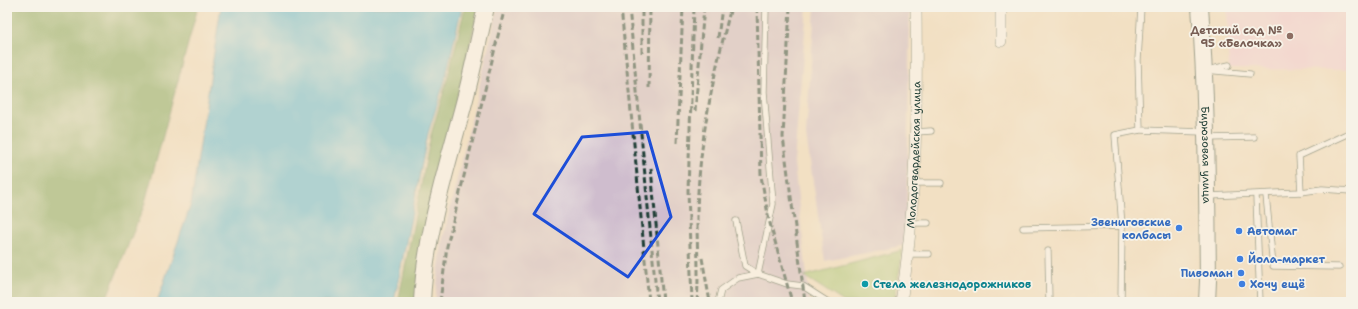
<svg xmlns="http://www.w3.org/2000/svg" width="1358" height="309" font-family="'Shantell Sans',sans-serif">
<style>
.built{fill:#f3cfde}
.industrial{fill:#cfbdce}
.green{fill:#a1c670;stroke:#608252}
.forest{fill:#80ab62;stroke:#50744b}
.water{fill:#62c1e0;stroke:#407f8a}
.lines{fill:none;stroke-linecap:round;stroke-linejoin:round}
.lane-casing{stroke:#3f5549;stroke-width:7}
.street-casing{stroke:#3f5549;stroke-width:12}
.secondary-casing{stroke:#3f5549;stroke-width:18}
.lane{stroke:#fff;stroke-width:5.5}
.street{stroke:#fff;stroke-width:11}
.secondary{stroke:#fff;stroke-width:16}
.rail{stroke:#1f3d34;stroke-width:3;stroke-dasharray:6 3;stroke-linecap:butt}
.marked{fill:none;stroke:#1d4ed8;stroke-width:3;stroke-linejoin:round}
.education-dot{fill:#8d6e63;stroke:#f7f3e8;stroke-width:1.5}
.shop-dot{fill:#3f7fe0;stroke:#f7f3e8;stroke-width:1.5}
.culture-dot{fill:#0f9aa8;stroke:#f7f3e8;stroke-width:1.5}
.labels{text-anchor:middle;stroke-width:3.5;stroke-linejoin:round;paint-order:stroke}
.education-label{font-size:11px;font-weight:bold;fill:#785e54;stroke:#f7f3e8;text-anchor:end}
.street-label{font-size:11px;fill:#1f3d34;stroke:#f7f3e8}
.shop-label{font-size:11px;font-weight:bold;fill:#366cbe;stroke:#f7f3e8;text-anchor:start}
.culture-label{font-size:11px;font-weight:bold;fill:#0d838f;stroke:#f7f3e8;text-anchor:start}
</style>
<rect width="100%" height="100%" fill="#f7f3e8"/>
<filter id="ink" filterUnits="userSpaceOnUse"><feTurbulence type="fractalNoise" baseFrequency=".025" numOctaves="2"/><feDisplacementMap in="SourceGraphic" scale="8" xChannelSelector="R" yChannelSelector="G"/><feConvolveMatrix kernelMatrix="1 2 1 2 8 2 1 2 1" color-interpolation-filters="sRGB"/></filter>
<filter id="wash" filterUnits="userSpaceOnUse"><feTurbulence type="fractalNoise" baseFrequency=".012" numOctaves="4" result="noise"/><feDisplacementMap in="SourceGraphic" scale="16" xChannelSelector="R" yChannelSelector="G"/><feGaussianBlur stdDeviation="0.9" result="paint"/><feColorMatrix in="noise" values="0 0 0 0 0 0 0 0 0 0 0 0 0 0 0 0 0 1.4 0 .05"/><feComposite in="paint" operator="in"/></filter>
<g filter="url(#wash)">
<rect width="100%" height="100%" fill="#f2e0c3"/>
<path class="built" d="M1227 7H1351V70L1229 69Z"/>
<g class="industrial">
<path d="M498 7H807L794 163 810 302H435L442 242Z"/>
<path d="M815 7H910L906 245 825 261 806 135Z"/>
</g>
<path class="green" d="M903 250 894 302H844L804 276Z"/>
<g class="forest">
<path d="M7 7H198L144 206 105 302H7Z"/>
<path d="M465 7H479L424 235 415 302H398L431 134 447 80Z"/>
</g>
<path class="water" d="M221 7H462L445 80 428 134 394 302H157L191 204Z"/>
</g>
<g filter="url(#ink)">
<g class="lines">
<defs>
<g id="lane">
<path d="M1212 69 1229 65"/>
<path d="M1205 70 1250 74"/>
<path d="M1140 130 1204 132"/>
<path d="M916 132 931 131"/>
<path d="M1208 138 1254 137"/>
<path d="M913 183H941"/>
<path d="M1301 192 1322 189 1351 191"/>
<path d="M1266 195 1273 266 1339 267"/>
<path d="M1209 196 1301 192 1299 156 1351 132"/>
<path d="M1256 196 1260 302"/>
<path d="M736 221 745 266 758 274 787 284 803 286 828 302"/>
<path d="M911 223H928"/>
<path d="M1122 226 1115 135 1140 130 1138 60 1141 7"/>
<path d="M1023 228 1122 226 1121 302"/>
<path d="M1048 251 1049 302"/>
<path d="M909 254H929"/>
<path d="M758 274 773 204 764 92 766 7"/>
<path d="M718 302 721 290 738 278 758 274"/>
</g>
<g id="street">
<path d="M1001 41V7"/>
<path id="s1" d="M901 302C917 205 917 106 916 7"/>
</g>
<g id="secondary">
<path id="s2" d="M1200 7C1207 98 1207 190 1208 281L1207 302"/>
<path d="M422 302C425 234 448 164 465 99 473 69 479 38 486 7"/>
</g>
</defs>
<use href="#lane" class="lane-casing"/>
<use href="#street" class="street-casing"/>
<use href="#secondary" class="secondary-casing"/>
<use href="#lane" class="lane"/>
<use href="#street" class="street"/>
<use href="#secondary" class="secondary"/>
<g class="rail">
<path d="M621 7 649 302"/>
<path d="M629 7 657 302"/>
<path d="M757 7 761 176 769 220 792 302"/>
<path d="M790 7 783 137 805 302"/>
<path d="M718 38 722 7"/>
<path d="M642 53V7"/>
<path d="M649 88 650 7"/>
<path d="M695 111 704 7"/>
<path d="M677 143 683 7"/>
<path d="M651 168 663 302"/>
<path d="M702 258 710 302"/>
<path d="M440 302 447 246 505 7"/>
<path d="M692 302 688 191 694 7"/>
<path d="M697 302C700 266 695 229 698 192 702 127 715 70 731 7"/>
</g>
</g>
</g>
<path d="M0 0H1358V309H0ZM647 132 671 217 628 277 534 214 582 137Z" fill="#f2e0c3" fill-opacity=".55" fill-rule="evenodd"/>
<path class="marked" d="M647 132 671 217 628 277 534 214 582 137Z"/>
<circle class="education-dot" cx="1290" cy="36" r="4"/>
<g class="shop-dot">
<circle cx="1179" cy="228" r="4"/>
<circle cx="1239" cy="231" r="4"/>
<circle cx="1240" cy="259" r="4"/>
<circle cx="1241" cy="273" r="4"/>
<circle cx="1242" cy="284" r="4"/>
</g>
<circle class="culture-dot" cx="865" cy="284" r="4"/>
<g class="labels">
<g class="education-label">
<text x="1282" y="34">Детский сад №<tspan x="1282" dy="13">95 «Белочка»</tspan></text>
</g>
<g class="street-label">
<text dy="4" stroke="none"><textPath href="#s2" startOffset="148">Бирюзовая улица</textPath></text>
<text dy="4" stroke="none"><textPath href="#s1" startOffset="148">Молодогвардейская улица</textPath></text>
</g>
<g class="shop-label">
<text x="1171" y="226" text-anchor="end">Звениговские<tspan x="1171" dy="13">колбасы</tspan></text>
<text x="1247" y="235">Автомаг</text>
<text x="1248" y="263">Йола-маркет</text>
<text x="1233" y="277" text-anchor="end">Пивоман</text>
<text x="1250" y="288">Хочу ещё</text>
</g>
<g class="culture-label">
<text x="873" y="288">Стела железнодорожников</text>
</g>
</g>
<rect width="1358" height="309" fill="none" stroke="#f7f3e8" stroke-width="24"/>
</svg>
